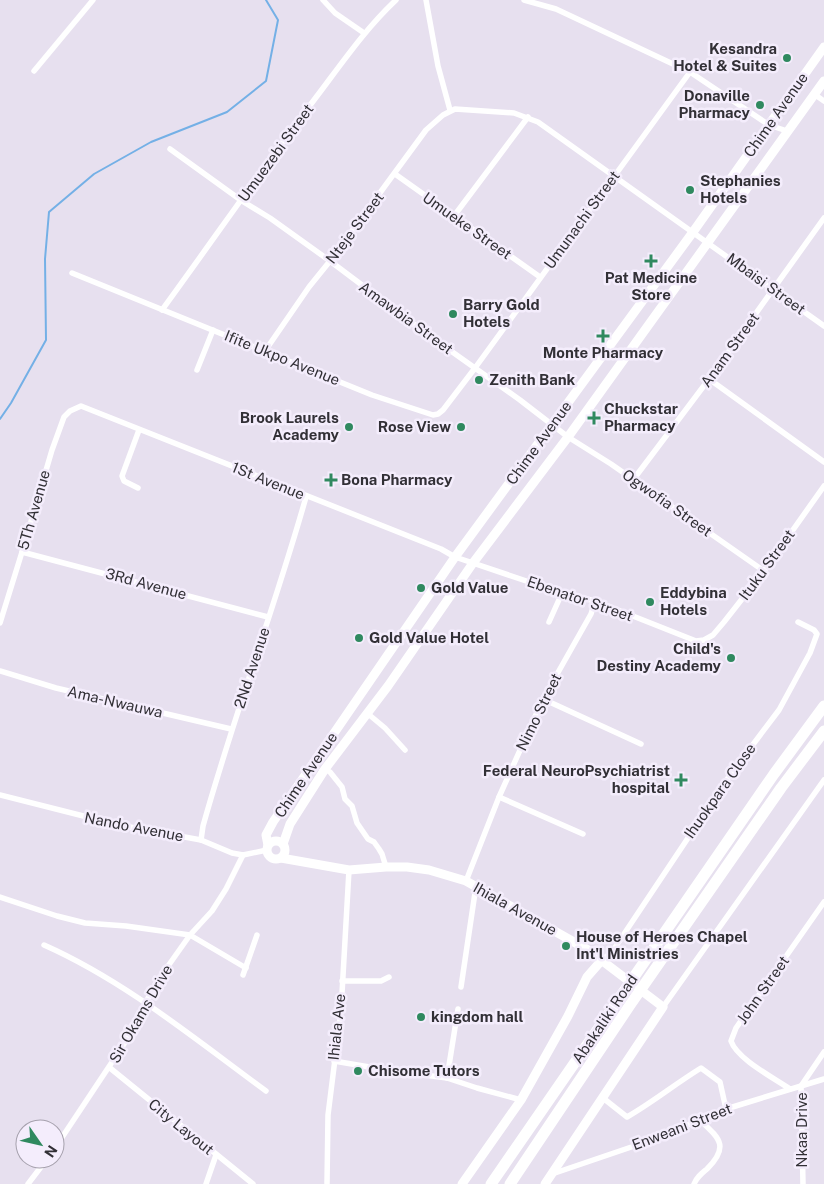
<svg xmlns="http://www.w3.org/2000/svg" width="824" height="1184" font-family="'Public Sans',sans-serif">
<style>
.lines{fill:none;stroke-linecap:round;stroke-linejoin:round}
.stream{stroke:#74b0e6;stroke-width:2}
.street{stroke:#fff;stroke-width:5.5}
.secondary{stroke:#fff;stroke-width:9}
.primary{stroke:#fff;stroke-width:9}
.highway{stroke:#fff;stroke-width:11}
.poi-dot{fill:#2f895f;stroke:#f4edfc;stroke-width:2}
.labels{text-anchor:middle;stroke-width:5;stroke-linejoin:round;paint-order:stroke}
.poi-label{font-size:15px;font-weight:bold;fill:#323036;stroke:#f4edfc;text-anchor:start}
.street-label{font-size:15px;fill:#323036;stroke:#f4edfc}
</style>
<rect width="100%" height="100%" fill="#e7e0ef"/>
<g class="lines">
<path class="stream" d="M0 419 11 403 46 340 45 259 49 212 94 174 151 142 227 112 266 81 278 20 266 0"/>
<g class="street">
<path d="M323 0 335 13 364 33"/>
<path d="M426 0 438 66 450 110"/>
<path d="M524 0 556 9 690 72 769 125 787 131"/>
<path d="M34 71 93 0"/>
<path d="M814 94 824 101"/>
<path d="M170 149 242 201 270 218 330 261 427 334 520 400 568 437 611 464 764 571"/>
<path d="M395 174 540 277"/>
<path d="M454 216 528 117"/>
<path d="M72 273 372 395 433 415 438 414 443 410 475 368 690 72"/>
<path d="M162 310C213 240 262 169 314 100 340 66 364 30 396 0"/>
<path d="M265 351 309 287 330 261 426 130 443 115 455 109 514 113 538 122 824 326"/>
<path d="M197 370 213 330"/>
<path d="M709 379 824 462"/>
<path d="M633 480 709 379 824 218"/>
<path d="M138 488 124 481 122 476 139 430"/>
<path d="M22 552 268 617"/>
<path d="M549 622 562 593"/>
<path d="M0 623 22 552 52 450 64 417 70 411 81 406 441 549 455 557 562 593 595 601 696 641 704 640 713 635 724 622 764 571 824 486"/>
<path d="M0 671 56 688 231 729"/>
<path d="M543 699 641 744"/>
<path d="M367 713 385 728 405 750"/>
<path d="M325 769 330 772 342 787 345 799 352 806 357 823 368 839 374 842 379 849 382 854 386 867"/>
<path d="M0 795 119 825 201 840 232 853 243 855 267 850"/>
<path d="M499 797 583 834"/>
<path d="M201 840 203 826C234 715 275 607 306 497"/>
<path d="M466 881 499 797 543 699 591 614 595 601"/>
<path d="M0 897 57 916 85 923 126 926 190 935 246 968"/>
<path d="M44 945C125 981 195 1039 266 1091"/>
<path d="M601 961 612 952 730 775 779 710 810 653 817 634 814 630 798 622"/>
<path d="M243 975 257 935"/>
<path d="M342 981H381L389 977"/>
<path d="M461 987 476 886"/>
<path d="M663 1007 824 780"/>
<path d="M334 1061 387 1070 447 1078 477 1088 521 1100"/>
<path d="M110 1068 253 1184"/>
<path d="M447 1078 458 1009"/>
<path d="M790 1089C774 1078 737 1059 731 1041L736 1028 824 902"/>
<path d="M603 1098 627 1117C653 1102 675 1084 701 1068L720 1082 726 1109"/>
<path d="M55 1148 124 1044 156 983 190 935 212 911 226 889 243 855"/>
<path d="M552 1174 649 1141 726 1109 824 1079"/>
<path d="M327 1183 328 1115 341 1011 349 870"/>
<path d="M28 1184 47 1159"/>
<path d="M206 1184 216 1155"/>
<path d="M694 1184C697 1177 701 1174 707 1169 730 1146 719 1138 700 1120"/>
<path d="M803 1184 801 1086 824 1052"/>
</g>
<g class="secondary">
<circle cx="276" cy="850" r="9"/>
<path d="M281 858 349 870 386 867H407L429 870 466 881 588 950 663 1007 545 1184"/>
<path d="M462 1184 521 1100 568 1016 587 977 601 961"/>
</g>
<g class="primary">
<path d="M283 844 290 824 325 769 388 686 473 563 568 437 824 81"/>
<path d="M268 845 266 835 273 822 455 557 693 232 824 47"/>
</g>
<g class="highway">
<path d="M491 1184 774 774 824 706"/>
<path d="M510 1184 630 1005 781 788 824 731"/>
</g>
</g>
<g class="poi-dot">
<circle cx="787" cy="58" r="5"/>
<circle cx="760" cy="105" r="5"/>
<circle cx="690" cy="190" r="5"/>
<path d="M648.5 253.5h5v5h5v5h-5v5h-5v-5h-5v-5h5z"/>
<circle cx="453" cy="314" r="5"/>
<path d="M600.5 328.5h5v5h5v5h-5v5h-5v-5h-5v-5h5z"/>
<circle cx="479" cy="380" r="5"/>
<path d="M591.5 410.5h5v5h5v5h-5v5h-5v-5h-5v-5h5z"/>
<circle cx="349" cy="427" r="5"/>
<circle cx="461" cy="427" r="5"/>
<path d="M328.5 472.5h5v5h5v5h-5v5h-5v-5h-5v-5h5z"/>
<circle cx="421" cy="588" r="5"/>
<circle cx="650" cy="602" r="5"/>
<circle cx="359" cy="638" r="5"/>
<circle cx="731" cy="658" r="5"/>
<path d="M678.5 772.5h5v5h5v5h-5v5h-5v-5h-5v-5h5z"/>
<circle cx="566" cy="946" r="5"/>
<circle cx="421" cy="1017" r="5"/>
<circle cx="358" cy="1071" r="5"/>
</g>
<g class="labels">
<g class="poi-label">
<text x="777" y="54" text-anchor="end">Kesandra<tspan x="777" dy="17">Hotel &amp; Suites</tspan></text>
<text x="750" y="101" text-anchor="end">Donaville<tspan x="750" dy="17">Pharmacy</tspan></text>
<text x="700" y="186">Stephanies<tspan x="700" dy="17">Hotels</tspan></text>
<text x="651" y="283" text-anchor="middle">Pat Medicine<tspan x="651" dy="17">Store</tspan></text>
<text x="463" y="310">Barry Gold<tspan x="463" dy="17">Hotels</tspan></text>
<text x="603" y="358" text-anchor="middle">Monte Pharmacy</text>
<text x="489" y="385">Zenith Bank</text>
<text x="604" y="414">Chuckstar<tspan x="604" dy="17">Pharmacy</tspan></text>
<text x="339" y="423" text-anchor="end">Brook Laurels<tspan x="339" dy="17">Academy</tspan></text>
<text x="451" y="432" text-anchor="end">Rose View</text>
<text x="341" y="485">Bona Pharmacy</text>
<text x="431" y="593">Gold Value</text>
<text x="660" y="598">Eddybina<tspan x="660" dy="17">Hotels</tspan></text>
<text x="369" y="643">Gold Value Hotel</text>
<text x="721" y="654" text-anchor="end">Child's<tspan x="721" dy="17">Destiny Academy</tspan></text>
<text x="670" y="776" text-anchor="end">Federal NeuroPsychiatrist<tspan x="670" dy="17">hospital</tspan></text>
<text x="576" y="942">House of Heroes Chapel<tspan x="576" dy="17">Int'l Ministries</tspan></text>
<text x="431" y="1022">kingdom hall</text>
<text x="368" y="1076">Chisome Tutors</text>
</g>
<g class="street-label">
<text transform="translate(776 115) rotate(-55)" y="5">Chime Avenue</text>
<text transform="translate(276 153) rotate(-54)" y="5">Umuezebi Street</text>
<text transform="translate(582 220) rotate(-54)" y="5">Umunachi Street</text>
<text transform="translate(467 226) rotate(35)" y="5">Umueke Street</text>
<text transform="translate(355 228) rotate(-53)" y="5">Nteje Street</text>
<text transform="translate(766 284) rotate(36)" y="5">Mbaisi Street</text>
<text transform="translate(406 318) rotate(36)" y="5">Amawbia Street</text>
<text transform="translate(730 350) rotate(-54)" y="5">Anam Street</text>
<text transform="translate(282 358) rotate(22)" y="5">Ifite Ukpo Avenue</text>
<text transform="translate(539 443) rotate(-54)" y="5">Chime Avenue</text>
<text transform="translate(268 481) rotate(22)" y="5">1St Avenue</text>
<text transform="translate(667 503) rotate(35)" y="5">Ogwofia Street</text>
<text transform="translate(34 510) rotate(-74)" y="5">5Th Avenue</text>
<text transform="translate(767 565) rotate(-54)" y="5">Ituku Street</text>
<text transform="translate(146 584) rotate(15)" y="5">3Rd Avenue</text>
<text transform="translate(580 599) rotate(19)" y="5">Ebenator Street</text>
<text transform="translate(252 668) rotate(-72)" y="5">2Nd Avenue</text>
<text transform="translate(115 702) rotate(13)" y="5">Ama-Nwauwa</text>
<text transform="translate(539 712) rotate(-64)" y="5">Nimo Street</text>
<text transform="translate(306 775) rotate(-56)" y="5">Chime Avenue</text>
<text transform="translate(720 791) rotate(-55)" y="5">Ihuokpara Close</text>
<text transform="translate(134 827) rotate(11)" y="5">Nando Avenue</text>
<text transform="translate(515 909) rotate(29)" y="5">Ihiala Avenue</text>
<text transform="translate(763 990) rotate(-55)" y="5">John Street</text>
<text transform="translate(141 1014) rotate(-60)" y="5">Sir Okams Drive</text>
<text transform="translate(605 1019) rotate(-56)" y="5">Abakaliki Road</text>
<text transform="translate(337 1027) rotate(-84)" y="5">Ihiala Ave</text>
<text transform="translate(181 1127) rotate(39)" y="5">City Layout</text>
<text transform="translate(682 1127) rotate(-21)" y="5">Enweani Street</text>
<text transform="translate(802 1130) rotate(-90)" y="5">Nkaa Drive</text>
</g>
</g>
<g transform="translate(40 1144) rotate(124)"><circle r="24" fill="#f4edfc" stroke="#a6a1ad"/>
<path d="M0-4L9 19L0 12L-9 19Z" fill="#2f895f"/>
<text y="-8" font-size="14" font-weight="bold" text-anchor="middle" fill="#323036">N</text>
</g>
</svg>
